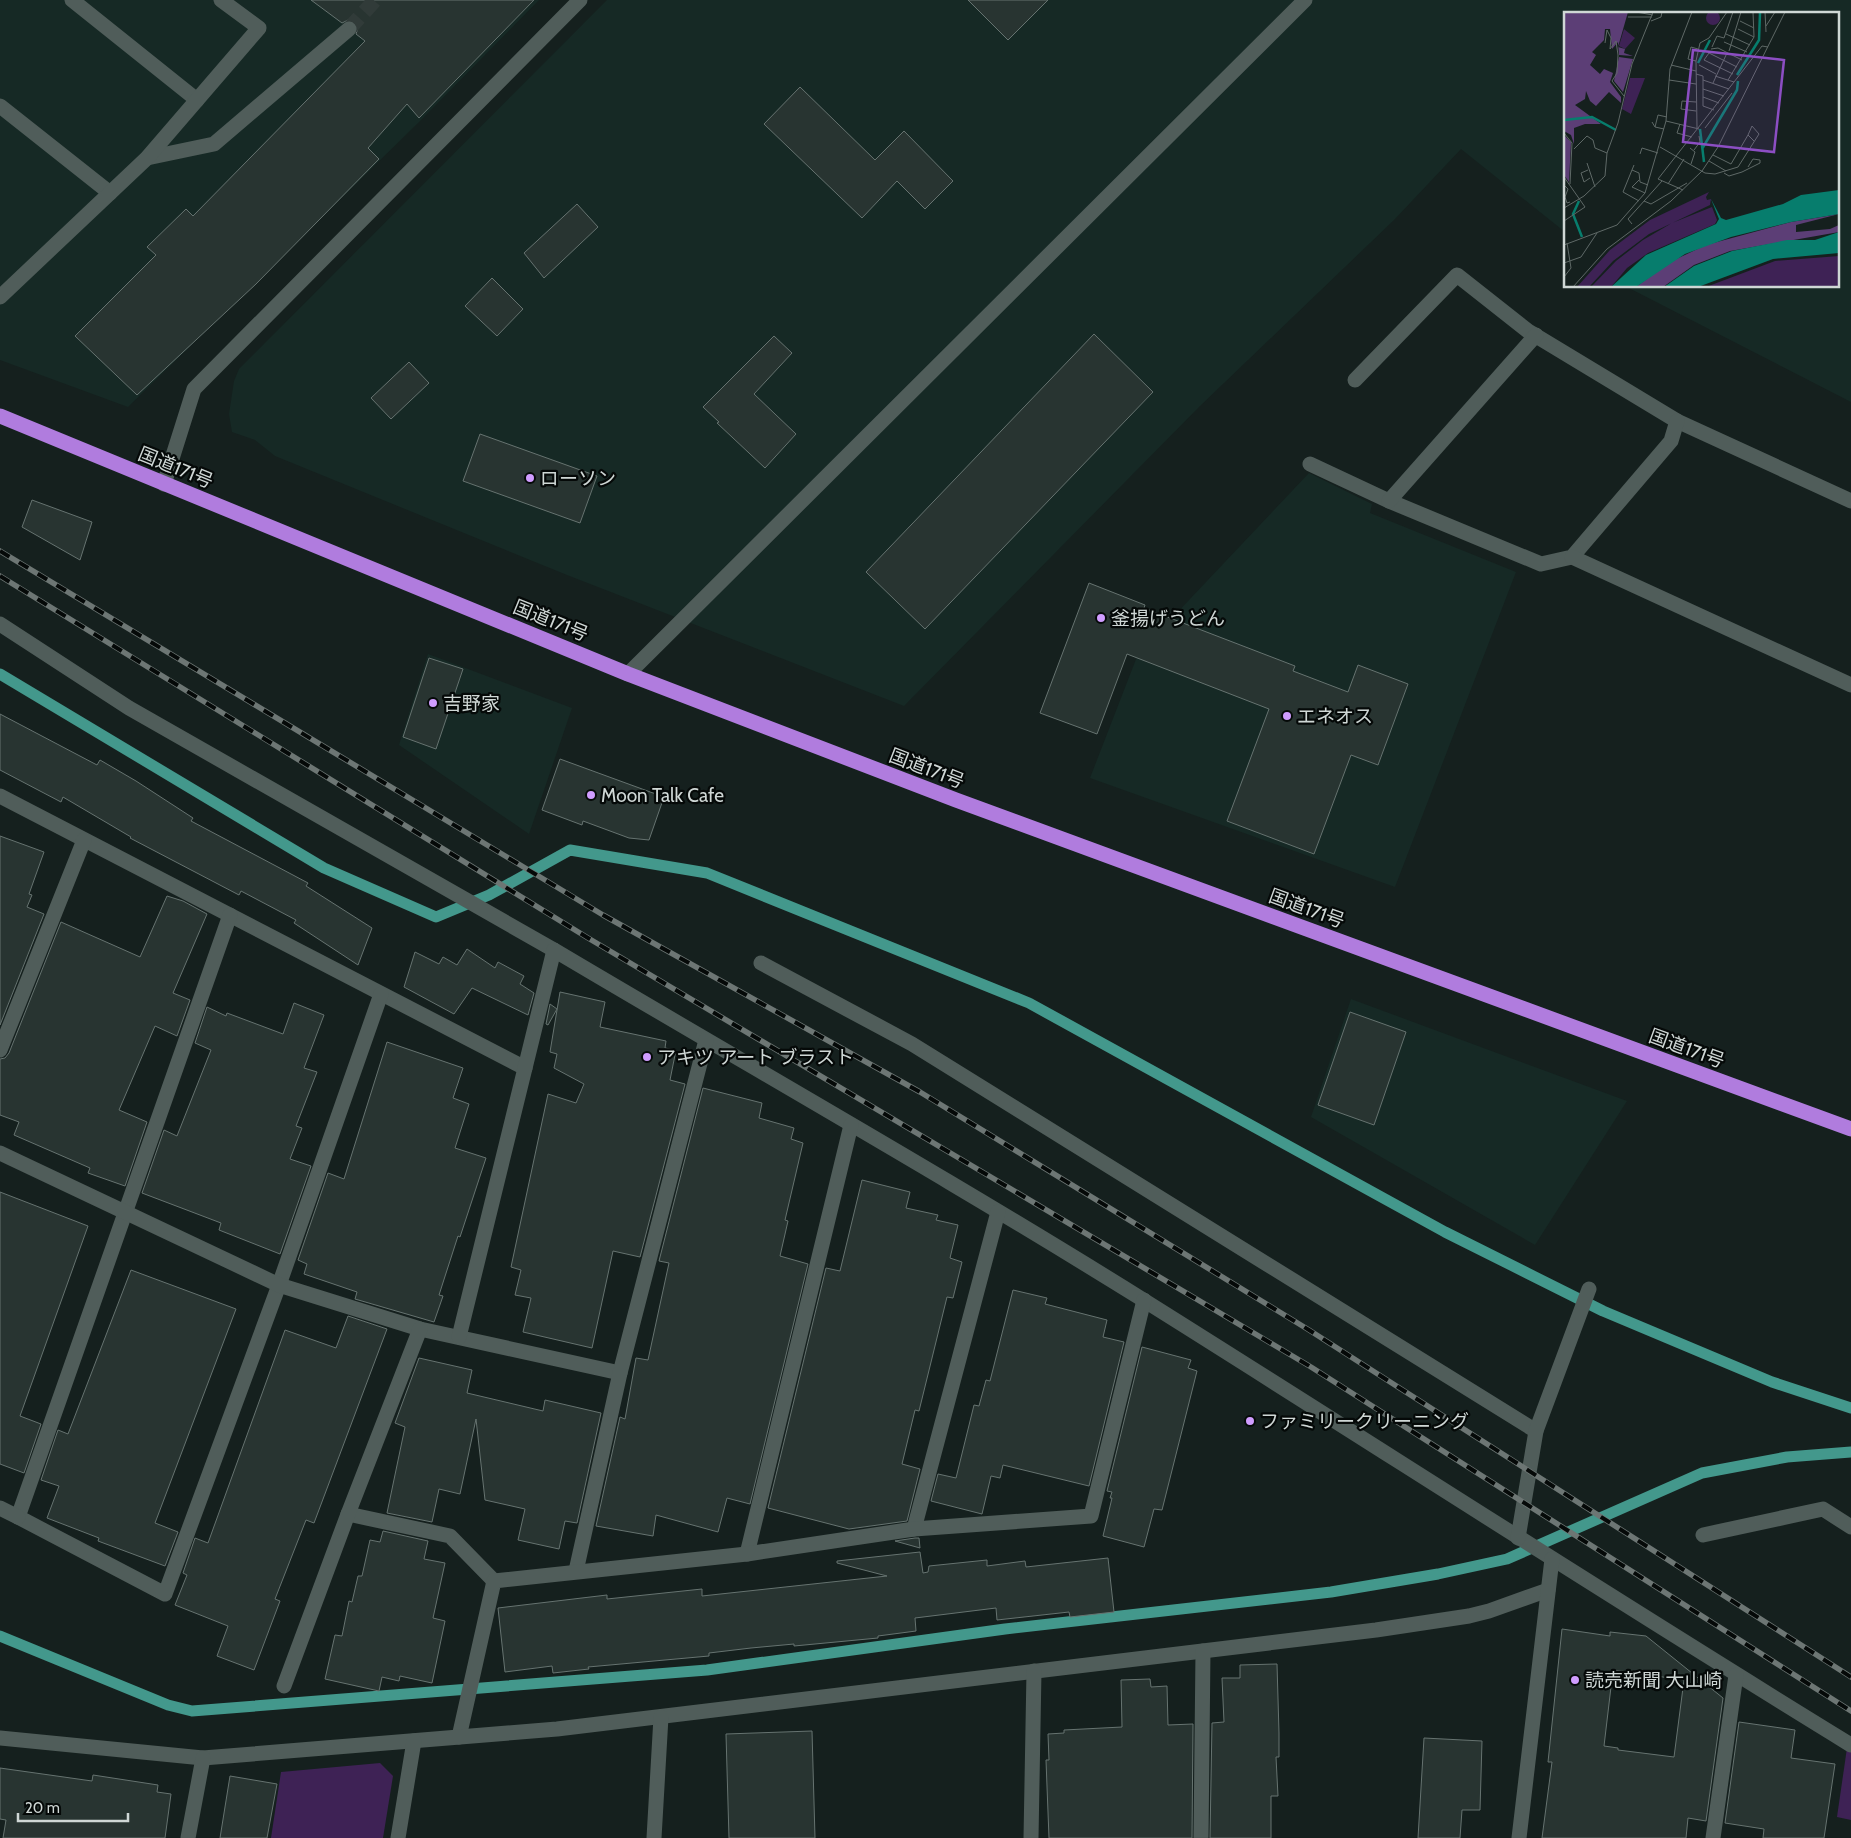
<svg xmlns="http://www.w3.org/2000/svg" width="1851" height="1838" font-family="Cabin,'Noto Sans JP',sans-serif">
<style>
.built{fill:#162925}
.green{fill:#3e2255}
.lines{fill:none;stroke-linecap:round;stroke-linejoin:round}
.stream{stroke:#43988c;stroke-width:11}
.building{fill:#283431;stroke:#667370;fill-rule:evenodd}
.minor-tunnel{stroke:#313b39;stroke-width:15;stroke-dasharray:15 8;stroke-linecap:butt}
.minor{stroke:#505d5a;stroke-width:15}
.highway{stroke:#b07cde;stroke-width:15}
.rail-casing{stroke:#6d7674;stroke-width:5.5}
.rail{stroke:#050908;stroke-width:4;stroke-dasharray:11;stroke-linecap:butt}
.poi-dot{fill:#d09dff;stroke:#050908;stroke-width:2}
.labels{text-anchor:middle;stroke-width:4.5;stroke-linejoin:round;paint-order:stroke}
.street-label{font-size:19px;fill:#cfd7d5;stroke:#050908}
.poi-label{font-size:19px;fill:#cfd7d5;stroke:#050908;text-anchor:start}
.inset-river{fill:none;stroke:#077d6d;stroke-width:2.5}
.inset-road{fill:none;stroke:#5f6967;stroke-width:1}
.view{fill:#8c4ec3;fill-opacity:0.15;stroke:#8c4ec3;stroke-width:2.5}
.inset-edge{fill:none;stroke:#cfd7d5;stroke-width:2.5}
</style>
<rect width="100%" height="100%" fill="#15201e"/>
<g class="built">
<path d="M0 0H539L419 122 128 407 0 360Z"/>
<path d="M607 0H1851V402L1625 286H1837V14H1565V232L1461 149 1394 220 1200 406 904 706 567 575 275 456 255 440 232 432 229 414 234 381 239 369Z"/>
<path d="M1309 473 1372 504 1370 513 1516 572 1395 887 1090 778 1138 654Z"/>
<path d="M428 654 572 708 529 834 399 745Z"/>
<path d="M1351 999 1627 1101 1535 1245 1311 1117Z"/>
</g>
<g class="green">
<path d="M1847 1748 1851 1750V1820L1837 1817Z"/>
<path d="M380 1763 393 1776 383 1838H271L281 1772Z"/>
</g>
<g class="lines">
<g class="stream">
<path d="M0 674 324 868 436 917 489 895 570 850 707 873 1029 1003 1445 1232 1603 1311 1772 1382 1851 1408"/>
<path d="M0 1636 168 1705 192 1711 707 1670 1005 1629 1331 1592 1438 1574 1507 1559 1702 1473 1787 1457 1851 1452"/>
</g>
</g>
<g class="building">
<path d="M311 0H534L419 118 407 104 368 148 379 159 256 284 137 395 75 336 156 255 147 247 186 209 193 216 365 41 356 34 358 28 356 23 348 20 342 23Z"/>
<path d="M968 0H1048L1008 40Z"/>
<path d="M800 87 875 160 904 131 953 181 925 209 897 181 862 218 764 124Z"/>
<path d="M577 204 598 227 544 278 524 253Z"/>
<path d="M492 278 523 309 497 336 465 306Z"/>
<path d="M1094 334 1153 392 925 629 866 572Z"/>
<path d="M774 336 792 353 754 394 796 434 765 468 717 423 719 422 703 407Z"/>
<path d="M409 362 429 383 391 419 371 398Z"/>
<path d="M480 434 597 476 580 523 463 481Z"/>
<path d="M32 500 92 522 80 560 22 527Z"/>
<path d="M1089 583 1145 605 1144 608 1295 666 1293 671 1348 692 1358 665 1408 684 1378 765 1351 755 1314 854 1227 821 1269 709 1127 654 1097 734 1040 713Z"/>
<path d="M429 658 463 669 436 749 403 737Z"/>
<path d="M0 714 97 765 100 760 136 781 193 818 191 821 308 883 306 886 372 928 358 965 294 923 296 920 241 891 239 895 130 838 131 837 63 797 61 802 0 770Z"/>
<path d="M560 759 664 797 649 840 629 838 583 821 582 825 542 810Z"/>
<path d="M0 836 44 852 29 894 32 895 27 907 44 914 0 1025Z"/>
<path d="M167 896 183 901 207 914 173 993 190 1000 177 1036 155 1026 119 1110 147 1122 125 1186 88 1173 90 1168 14 1135 19 1122 0 1115V1059L5 1058 9 1053 61 922 140 957Z"/>
<path d="M467 949 495 968 498 962 524 976 520 984 534 993 528 1015 472 988 454 1014 404 987 415 952 439 964 443 957 457 965Z"/>
<path d="M560 992 605 1002 600 1027 666 1041 665 1048 676 1050 670 1080 685 1084 640 1257 613 1251 592 1348 523 1332 531 1298 515 1295 521 1270 511 1267 548 1094 576 1103 584 1084 554 1068 557 1054 550 1052Z"/>
<path d="M294 1003 324 1015 304 1068 317 1072 296 1126 302 1128 290 1159 311 1166 280 1254 219 1230 221 1223 142 1193 164 1130 177 1136 211 1050 195 1043 207 1007 226 1016 227 1013 283 1034Z"/>
<path d="M550 1004 557 1009 548 1025 546 1024Z"/>
<path d="M1350 1012 1406 1032 1374 1125 1318 1105Z"/>
<path d="M387 1042 463 1068 453 1098 469 1104 455 1148 486 1158 460 1237 458 1236 439 1295 443 1296 434 1322 355 1299 357 1292 304 1274 307 1264 298 1260 328 1173 344 1179Z"/>
<path d="M703 1088 762 1103 759 1118 794 1128 791 1139 803 1143 785 1220 788 1221 780 1256 808 1264 750 1504 727 1498 718 1532 656 1515 653 1536 596 1526 620 1417 625 1419 636 1358 648 1360 669 1263 659 1261Z"/>
<path d="M862 1180 910 1192 906 1208 938 1215 936 1220 958 1225 950 1258 962 1262 953 1298 947 1297 919 1411 915 1410 902 1464 920 1469 907 1521 849 1529 768 1508 826 1268 840 1271Z"/>
<path d="M0 1192 88 1226 20 1416 41 1424 24 1473 0 1464Z"/>
<path d="M131 1270 236 1309 155 1523 178 1532 165 1566 98 1541 99 1538 47 1518 59 1486 41 1480 58 1430 68 1434Z"/>
<path d="M1013 1290 1047 1298 1045 1304 1107 1320 1103 1337 1124 1342 1089 1486 1003 1465 1000 1478 991 1476 982 1514 931 1501 938 1474 956 1478 974 1405 979 1406 986 1380 990 1381Z"/>
<path d="M348 1316 387 1329 314 1523 306 1520 275 1599 280 1601 254 1670 217 1656 228 1626 175 1605 187 1575 183 1573 195 1538 208 1543 285 1330 336 1348Z"/>
<path d="M1142 1347 1191 1360 1188 1368 1197 1371 1162 1510 1154 1509 1144 1547 1103 1536 1112 1498H1110L1112 1492 1107 1491Z"/>
<path d="M419 1358 472 1370 467 1393 543 1411 545 1400 601 1413 577 1523 565 1521 559 1549 518 1540 525 1509 485 1500 476 1419 460 1494 439 1489 432 1522 387 1513 405 1427 395 1423Z"/>
<path d="M383 1531 428 1541 424 1559 445 1563 433 1618 445 1621 432 1683 400 1676 399 1681 382 1677 379 1691 325 1679 335 1635 342 1636 349 1601 352 1602 358 1576H362L370 1540 380 1542Z"/>
<path d="M919 1538 920 1548 895 1541 915 1538Z"/>
<path d="M920 1552 923 1573 928 1572 929 1566 987 1560V1566L1025 1561 1026 1567 1108 1558 1114 1612 1070 1617 1069 1612 997 1620 996 1608 915 1618 916 1631 878 1636V1638L794 1646V1644L751 1648 709 1653V1656L588 1667 589 1669 553 1673 552 1666 505 1672 498 1608 607 1595V1599L702 1589V1596L887 1576 837 1563V1561Z"/>
<path d="M1562 1629 1610 1636V1632L1646 1636 1723 1698 1706 1821 1688 1818 1686 1838H1542L1552 1762H1548ZM1613 1670 1684 1680 1674 1757 1618 1750V1748L1604 1746Z"/>
<path d="M1277 1664 1279 1733V1757H1276L1278 1796H1271V1838H1210L1212 1723 1224 1722 1222 1678H1240V1665Z"/>
<path d="M1150 1679 1151 1687 1167 1686 1168 1725 1193 1724 1192 1838H1049L1046 1760H1049L1048 1734 1064 1733V1730L1122 1727 1121 1680Z"/>
<path d="M1739 1722 1795 1730 1791 1758 1835 1764 1824 1838H1763L1764 1829 1725 1823Z"/>
<path d="M812 1731 815 1838H729L726 1734Z"/>
<path d="M1424 1738 1482 1741 1480 1810H1462L1460 1838H1418Z"/>
<path d="M0 1768 92 1781 93 1775 158 1785 157 1792 171 1794 165 1838H3L6 1820 0 1819Z"/>
<path d="M230 1776 277 1784 267 1838H220Z"/>
</g>
<g class="lines">
<path class="minor-tunnel" d="M349 29 375 0"/>
<g class="minor">
<path d="M72 0 197 100"/>
<path d="M0 106 110 193"/>
<path d="M147 158 214 144 349 29"/>
<path d="M0 297 147 158 259 28 221 0"/>
<path d="M1355 380 1457 275 1528 331 1677 421 1851 501"/>
<path d="M1310 464 1389 501 1541 564 1572 557 1671 441 1677 421"/>
<path d="M164 484 194 389 580 0"/>
<path d="M1389 501 1536 335"/>
<path d="M1572 557 1851 685"/>
<path d="M0 624 129 708 554 950"/>
<path d="M628 674 1305 0"/>
<path d="M0 796 525 1068"/>
<path d="M230 915 18 1517 165 1594 279 1285 381 994"/>
<path d="M761 963 912 1044 1536 1431"/>
<path d="M0 1050 84 840"/>
<path d="M0 1153 279 1285 420 1329 620 1373"/>
<path d="M459 1337 554 950C751 1067 951 1180 1145 1301 1381 1449 1614 1600 1851 1745"/>
<path d="M0 1508 18 1517"/>
<path d="M348 1514 450 1536 494 1581"/>
<path d="M914 1529 998 1212"/>
<path d="M1703 1535 1823 1509 1851 1527"/>
<path d="M1518 1538 1536 1431 1589 1289"/>
<path d="M747 1554 851 1125"/>
<path d="M576 1571 620 1373 706 1040"/>
<path d="M284 1686 348 1514 420 1329"/>
<path d="M459 1737 494 1581 747 1554 914 1529 1091 1516 1144 1300"/>
<path d="M0 1738 203 1758 557 1729 1376 1630 1469 1616 1489 1611 1548 1590"/>
<path d="M188 1838 203 1758"/>
<path d="M398 1838 414 1741"/>
<path d="M654 1838 661 1717"/>
<path d="M1031 1838 1034 1671"/>
<path d="M1201 1838 1203 1651"/>
<path d="M1519 1838 1552 1559"/>
<path d="M1713 1838 1736 1675"/>
</g>
<path class="highway" d="M0 416 628 674 956 800 1851 1129"/>
<defs>
<g id="rail">
<path d="M0 551 603 915 920 1092 1309 1330 1851 1677"/>
<path d="M0 576 588 938 1311 1367 1851 1711"/>
</g>
</defs>
<use href="#rail" class="rail-casing"/>
<use href="#rail" class="rail"/>
</g>
<g class="poi-dot">
<circle cx="530" cy="478" r="5"/>
<circle cx="1101" cy="618" r="5"/>
<circle cx="433" cy="703" r="5"/>
<circle cx="1287" cy="716" r="5"/>
<circle cx="591" cy="795" r="5"/>
<circle cx="647" cy="1057" r="5"/>
<circle cx="1250" cy="1421" r="5"/>
<circle cx="1575" cy="1680" r="5"/>
</g>
<g class="labels">
<g class="street-label">
<text transform="translate(176 467) rotate(22)" y="7">国道171号</text>
<text transform="translate(551 620) rotate(22)" y="7">国道171号</text>
<text transform="translate(927 768) rotate(21)" y="7">国道171号</text>
<text transform="translate(1307 908) rotate(20)" y="7">国道171号</text>
<text transform="translate(1687 1048) rotate(20)" y="7">国道171号</text>
</g>
<g class="poi-label">
<text x="540" y="485">ローソン</text>
<text x="1111" y="625">釜揚げうどん</text>
<text x="443" y="710">吉野家</text>
<text x="1297" y="723">エネオス</text>
<text x="601" y="802">Moon Talk Cafe</text>
<text x="657" y="1064">アキツ アート ブラスト</text>
<text x="1260" y="1428">ファミリークリーニング</text>
<text x="1585" y="1687">読売新聞 大山崎</text>
</g>
</g>
<g transform="translate(1564 12)">
<rect width="275" height="275" fill="#15201e"/>
<path d="M142 6a7 7 0 1 1 14 0a7 7 0 1 1-14 0ZM60 17 71 26 61 37 55 34ZM66 66H81L67 102 58 97ZM145 180 142 185 143 188 147 187 146 193 85 222 49 249 25 275H13L46 238 86 208ZM148 195 153 208 151 212 84 241 63 256 47 275H27L52 249 79 228 108 211ZM275 244V275H142L211 249Z" fill="#3e2255"/>
<path d="M0 0H64L54 35 61 37 60 41 69 44 55 43 54 30 48 37 46 17H41L40 28 28 40 32 43 26 53 36 62 40 57 49 61 46 70 57 85V91L45 80 32 94 26 89 22 79 21 87 11 93 37 112H21L10 116V132L7 123 0 119ZM55 45 69 47 59 80 50 69ZM0 123 7 130 5 170 0 163ZM275 202 232 213V220L266 217 275 213V220L166 239 130 253 99 275H72L104 251 142 233 227 210Z" fill="#5c3e76"/>
<path d="M275 178V202L227 210 167 225 121 242 72 275H47L82 243 152 212 155 207 147 187 157 206 162 208 219 192 237 183ZM275 220V241L209 247 134 275H100L130 254 168 239 223 228H251Z" fill="#077d6d"/>
<path class="inset-river" d="M134 51 146 28M173 63 195 28 196 1M0 108 28 105 52 118M136 117 140 150M138 137 173 78 174 69M15 189 9 202 18 225"/>
<path class="inset-road" d="M72 0 89 3M179 0H200M201 0 202 20M64 5H88M87 9 97 5 98 0M176 9 190 16M202 14 211 0M174 17 190 25M162 22 186 33M160 30 183 40M41 31 43 18 47 26 46 37 52 29 54 43 53 61 48 69 60 84M148 35 153 24 160 26 169 0M147 37 154 36 178 48M165 39 177 0M132 49 124 47 127 35 134 37M107 53 132 59M135 53 152 62M132 62 139 64V94L150 98M169 62 140 48 145 41 173 55M105 68 132 72M139 68 165 77M164 68 190 25 189 0M170 70 198 34 204 35M149 71 163 41M139 77 160 84M139 85 155 91M132 90 118 89 117 97 132 99M102 109 135 117M88 110 91 115 100 117M116 112 113 121 128 125M91 115 94 103 103 105M133 116 132 49 136 31 145 26 163 0M141 116 168 81M0 121 8 131 6 172M96 135 141 161 151 162 174 155 195 122 188 114 184 123 190 129M126 136 131 140 127 152M10 137 23 124 29 128 31 136 43 141M130 138 136 130 135 124M76 142 78 136 94 141M149 143 167 152M145 149 162 159M23 151 31 175M167 152 184 123M70 153 59 180 75 189M24 158 17 161 20 170 26 166M68 158 75 161 76 170 84 173M160 161 165 164 178 160 196 151V148L189 147 184 155M0 165 21 195 0 209M75 168 68 175 81 181M104 172 120 147M0 173 4 177 1 185 3 191 6 190M119 178 94 167 170 70 151 64M80 189 87 192 123 171M0 196 20 184 41 164 43 141 54 111 68 52 89 0M68 212 64 207 98 169M0 233 53 213 81 181 102 109 106 57 128 0M0 251 17 245 33 221M0 265 7 256 3 231M9 275 43 237 107 189 138 159 154 135 221 0"/>
<path class="view" d="M129 38 220 48 210 140 119 130Z"/>
<rect width="275" height="275" class="inset-edge"/>
</g>
<path d="M18 1813v8h110v-8" fill="none" stroke="#cfd7d5" stroke-width="2.5"/>
<text x="25" y="1813" font-size="15" fill="#cfd7d5" stroke="#050908" stroke-width="4" paint-order="stroke">20 m</text>
</svg>
